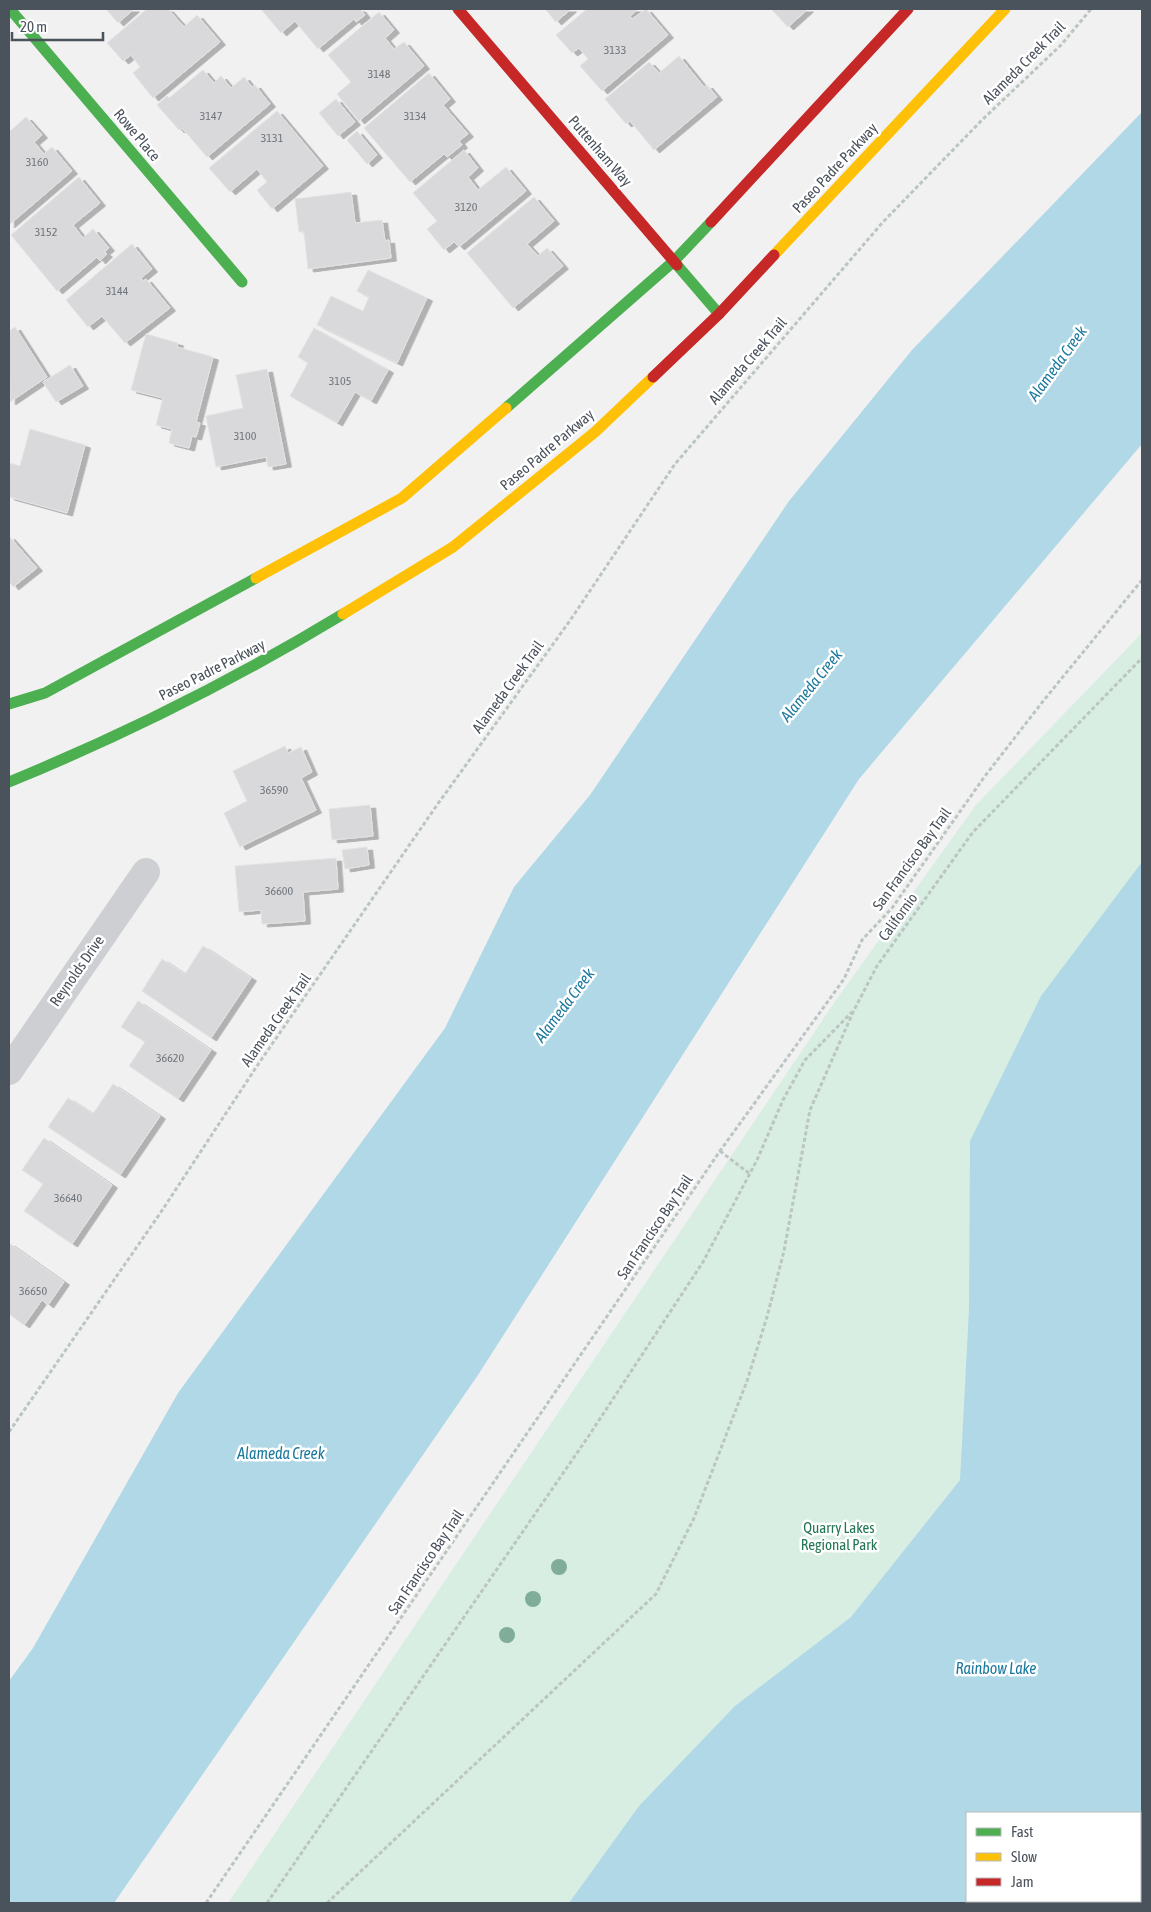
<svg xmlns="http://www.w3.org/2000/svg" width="1151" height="1912" font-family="'Asap Condensed',sans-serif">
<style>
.green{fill:#d8eee2;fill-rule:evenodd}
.water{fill:#b1d8e7;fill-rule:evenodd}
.building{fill:#d9d9db;stroke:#e3e3e4;filter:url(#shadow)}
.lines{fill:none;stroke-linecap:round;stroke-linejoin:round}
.path{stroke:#bbc5c2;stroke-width:3;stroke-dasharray:4 2.5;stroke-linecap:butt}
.street{stroke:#cdcfd2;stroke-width:28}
.fast{stroke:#4caf50;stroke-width:11}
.slow{stroke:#ffc107;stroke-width:11}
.jam{stroke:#c62828;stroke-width:11}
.tree{fill:#7fad9a}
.labels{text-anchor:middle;stroke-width:5;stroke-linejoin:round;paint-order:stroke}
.number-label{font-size:12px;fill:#6f757d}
.street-label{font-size:15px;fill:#4a525c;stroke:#fff}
.park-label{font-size:15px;fill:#227652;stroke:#fff}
.water-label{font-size:16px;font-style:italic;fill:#1c799d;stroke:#fff}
</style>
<defs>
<filter id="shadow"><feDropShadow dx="5.5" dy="3" stdDeviation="0" flood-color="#0004"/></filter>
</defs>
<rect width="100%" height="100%" fill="#f1f1f1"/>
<path class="green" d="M1142 633V1903H228L836 1000 976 805ZM967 1813H1140V1901H967Z"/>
<g class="water">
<path d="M1142 112V444L859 779 478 1375 114 1903H9V1681L33 1648 178 1393 445 1028 514 887 590 795 789 501 912 350Z"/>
<path d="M1142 862V1903H569L639 1806 735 1706 851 1617 960 1480 969 1309 970 1141 1041 996ZM967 1813H1140V1901H967Z"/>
</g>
<g class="building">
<path d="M106 9H134L118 23Z"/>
<path d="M147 9H168L184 27 197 15 220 42 153 98 133 73 140 67 131 55 123 61 107 43Z"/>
<path d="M261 9H360L365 15 356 22 354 19 318 49 295 21 281 33Z"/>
<path d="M545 9H571L556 22Z"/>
<path d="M587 9H638L630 16 632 19 646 9 668 35 602 91 580 66 588 59 579 48 572 53 556 35Z"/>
<path d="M771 9H808L788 27Z"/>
<path d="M379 12 394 30 385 38 394 49 404 42 424 66 359 121 337 94 351 82 328 55Z"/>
<path d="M679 56 704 87 707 85 717 97 654 150 630 121 626 124 605 99 649 62 659 73Z"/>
<path d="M203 70 214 83 221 76 231 88 244 77 252 87 255 85 270 104 207 157 182 128 179 130 157 105 167 96 169 98Z"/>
<path d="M429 73 450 99 443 105 468 134 459 141 462 145 447 157 444 154 410 182 364 128Z"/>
<path d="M336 99 355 122 338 136 319 113Z"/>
<path d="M277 111 323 166 272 209 257 190 267 182 257 169 230 192 209 168Z"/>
<path d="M26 117 42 135 34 142 44 154 52 147 72 171 9 225V132Z"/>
<path d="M357 131 377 155 367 164 347 140Z"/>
<path d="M464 150 478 168 468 177 478 190 506 167 526 191 459 247 454 242 444 250 427 229 437 221 413 193Z"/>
<path d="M79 177 100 203 73 225 83 238 93 229 109 248 104 252 107 254 100 261 97 257 57 291 11 235Z"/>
<path d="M351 192 355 223 382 220 385 241 389 240 391 258 308 269 304 232H299L295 199Z"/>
<path d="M534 197 554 221 527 244 538 256 547 248 563 266 513 308 467 253Z"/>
<path d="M132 244 152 269 141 278 143 281 146 279 170 308 125 343 102 316 88 327 66 300Z"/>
<path d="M368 270 427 298 397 363 317 325 331 296 363 311 369 297 357 291Z"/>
<path d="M15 327 47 377 10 402 9 331Z"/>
<path d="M314 328 388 370 371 401 355 392 337 423 290 396 308 363 298 357Z"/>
<path d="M146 334 178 343 177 347 213 357 196 422 200 423 196 437 192 436 189 448 169 443 172 429 156 425 163 398 131 390Z"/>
<path d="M70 365 83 386 56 402 43 382Z"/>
<path d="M267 369 286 464 268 467 266 457 216 467 206 416 243 408 236 375Z"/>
<path d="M30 429 85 445 67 513 9 497V463L20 466Z"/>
<path d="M9 536 37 568 13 587 9 581Z"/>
<path d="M285 746 288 753 301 747 312 772 301 778 316 810 240 847 224 813 247 801 233 771Z"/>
<path d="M370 805 373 836 332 840 329 809Z"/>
<path d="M367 847 369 865 345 869 342 850Z"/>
<path d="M336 858 338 889 303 892 305 921 262 924 261 910 239 912 235 866Z"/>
<path d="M203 946 251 978 211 1038 142 991 162 959 185 974Z"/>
<path d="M138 1001 211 1050 178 1099 129 1066 145 1042 121 1027Z"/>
<path d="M113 1084 160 1116 120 1175 48 1127 68 1098 93 1114Z"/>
<path d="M44 1138 112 1185 72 1244 24 1211 43 1184 22 1170Z"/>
<path d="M9 1243 64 1282 48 1305 42 1300 24 1325 9 1314Z"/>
</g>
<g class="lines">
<g class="path">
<path d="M720 1151 750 1174"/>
<path d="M9 1432 161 1212 257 1066 437 805 569 622 675 464 883 222 982 120 1061 45 1091 9"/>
<path d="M206 1903 720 1151 844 979 862 940 892 908 985 776 1044 700 1142 580"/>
<path d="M267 1903 588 1437 703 1262 757 1160 783 1100 805 1060 852 1012"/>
<path d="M327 1903 656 1594 694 1518 747 1381 767 1317 784 1251 810 1110 854 1010 877 966 973 832 1142 658"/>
</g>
<path class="street" d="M9 1071 146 872"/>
<g class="fast">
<path d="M10 9 242 282"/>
<path d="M677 265 719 314"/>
<path d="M506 408 674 261 711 222"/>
<path d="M9 704 45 693 256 578"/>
<path d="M9 782C124 735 236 679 343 614"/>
</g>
<g class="slow">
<path d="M774 255 1005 9"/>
<path d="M256 578 402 498 506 408"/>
<path d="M343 614 453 547 595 432 653 377"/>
</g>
<g class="jam">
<path d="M458 9 677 265"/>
<path d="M711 222 908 9"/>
<path d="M653 377 719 314 774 255"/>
</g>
</g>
<g class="tree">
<circle cx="559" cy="1567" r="8"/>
<circle cx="533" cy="1599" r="8"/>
<circle cx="507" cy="1635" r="8"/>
</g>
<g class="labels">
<g class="number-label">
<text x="615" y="54">3133</text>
<text x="379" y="78">3148</text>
<text x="211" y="120">3147</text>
<text x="415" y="120">3134</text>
<text x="272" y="142">3131</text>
<text x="37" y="166">3160</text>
<text x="466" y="211">3120</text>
<text x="46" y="236">3152</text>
<text x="117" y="295">3144</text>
<text x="340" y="385">3105</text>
<text x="245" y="440">3100</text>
<text x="274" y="794">36590</text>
<text x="279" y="895">36600</text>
<text x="170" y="1062">36620</text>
<text x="68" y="1202">36640</text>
<text x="33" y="1295">36650</text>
</g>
<g class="street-label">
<text transform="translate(1024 63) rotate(-45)" y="5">Alameda Creek Trail</text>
<text transform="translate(137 135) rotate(50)" y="5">Rowe Place</text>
<text transform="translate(600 151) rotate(49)" y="5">Puttenham Way</text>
<text transform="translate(835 168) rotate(-47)" y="5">Paseo Padre Parkway</text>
<text transform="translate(748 361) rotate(-49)" y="5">Alameda Creek Trail</text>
<text transform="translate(547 450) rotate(-40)" y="5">Paseo Padre Parkway</text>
<text transform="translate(212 670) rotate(-27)" y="5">Paseo Padre Parkway</text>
<text transform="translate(508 687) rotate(-54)" y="5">Alameda Creek Trail</text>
<text transform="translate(912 859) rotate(-54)" y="5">San Francisco Bay Trail</text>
<text transform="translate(898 917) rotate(-54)" y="5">Californio</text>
<text transform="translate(77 971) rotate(-55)" y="5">Reynolds Drive</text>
<text transform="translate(276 1020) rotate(-55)" y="5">Alameda Creek Trail</text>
<text transform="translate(655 1227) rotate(-56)" y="5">San Francisco Bay Trail</text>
<text transform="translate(426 1562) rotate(-56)" y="5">San Francisco Bay Trail</text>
</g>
<g class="park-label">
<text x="839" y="1533">Quarry Lakes<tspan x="839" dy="17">Regional Park</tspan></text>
</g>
<g class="water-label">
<text transform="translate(1057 363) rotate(-54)" y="6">Alameda Creek</text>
<text transform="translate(811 685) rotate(-51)" y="6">Alameda Creek</text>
<text transform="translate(564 1005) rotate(-53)" y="6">Alameda Creek</text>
<text x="281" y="1459">Alameda Creek</text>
<text x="996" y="1674">Rainbow Lake</text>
</g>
</g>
<rect width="1151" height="1912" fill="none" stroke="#4a525c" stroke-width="20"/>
<rect x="966" y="1812" width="175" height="90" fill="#ffffff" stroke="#b7babe"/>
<rect x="976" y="1828" width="25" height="8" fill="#4caf50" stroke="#b7babe"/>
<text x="1011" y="1837" font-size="15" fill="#4a525c">Fast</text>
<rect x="976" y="1853" width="25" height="8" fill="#ffc107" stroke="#b7babe"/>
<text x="1011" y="1862" font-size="15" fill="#4a525c">Slow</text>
<rect x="976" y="1878" width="25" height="8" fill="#c62828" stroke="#b7babe"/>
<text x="1011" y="1887" font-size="15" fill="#4a525c">Jam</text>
<path d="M12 32v8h91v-8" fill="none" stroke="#4a525c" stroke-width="2.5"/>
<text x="20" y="32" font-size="15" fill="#4a525c" stroke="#ffffff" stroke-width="4" paint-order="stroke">20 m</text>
</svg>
